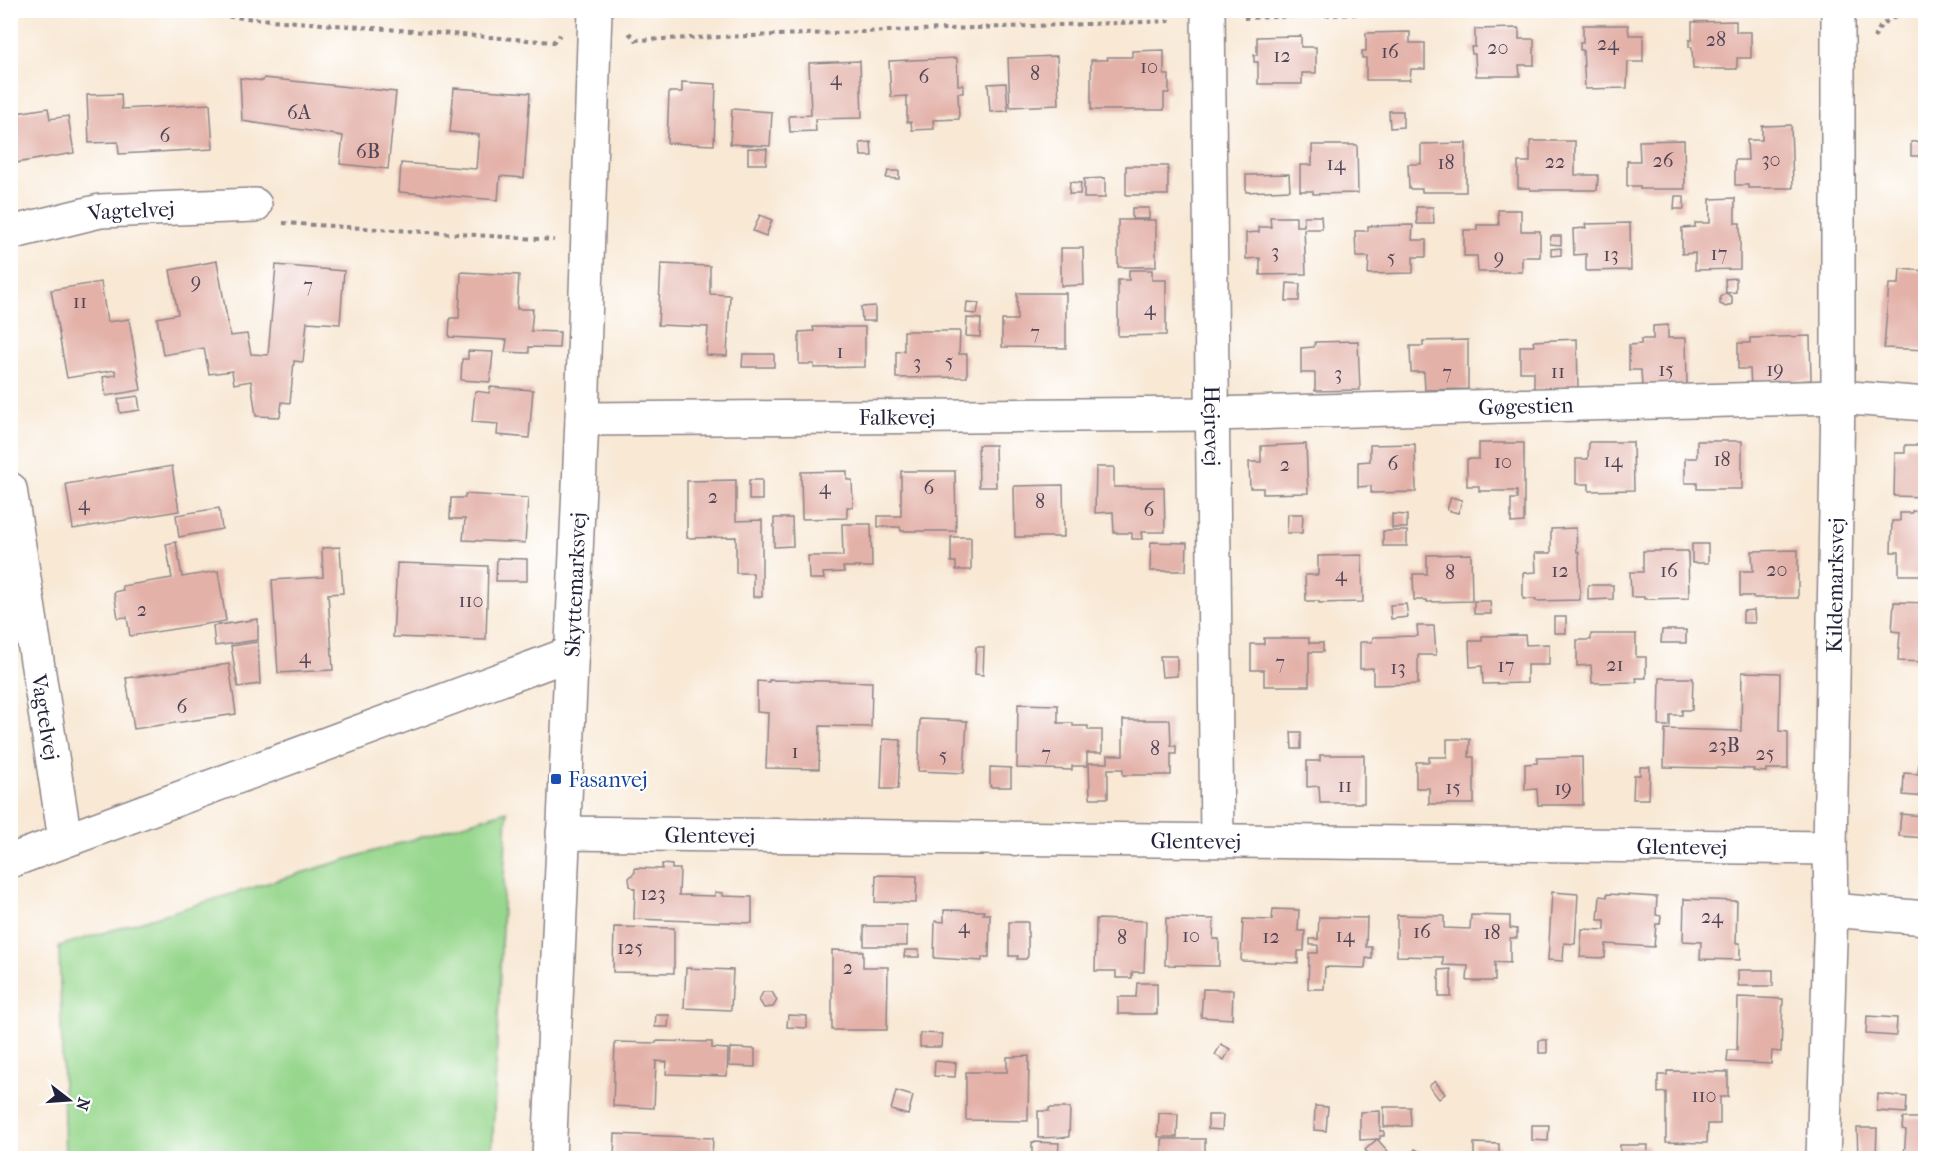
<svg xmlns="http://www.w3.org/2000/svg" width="1936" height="1169" font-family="'IM FELL French Canon',serif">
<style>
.green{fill:#97d78d;stroke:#5c7c64;stroke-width:1.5}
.building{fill:#e3b1a8}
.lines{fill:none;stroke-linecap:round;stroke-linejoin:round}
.minor-casing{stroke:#8d8588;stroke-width:36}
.tertiary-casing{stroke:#8d8588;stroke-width:36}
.path{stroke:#8d8588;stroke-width:4;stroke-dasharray:4.5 4.5;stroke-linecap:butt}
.minor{stroke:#fff;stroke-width:33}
.tertiary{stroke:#fff;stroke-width:33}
.transit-dot{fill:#1a4fb4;stroke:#fff;stroke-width:2}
.labels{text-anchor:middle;stroke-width:4.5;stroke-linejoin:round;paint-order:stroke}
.number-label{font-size:20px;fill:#524656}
.street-label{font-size:22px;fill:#22223b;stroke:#fff}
.transit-label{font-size:22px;fill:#164399;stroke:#fff;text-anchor:start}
</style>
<rect width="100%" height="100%" fill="#fff"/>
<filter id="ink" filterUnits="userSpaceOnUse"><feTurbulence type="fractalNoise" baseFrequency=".0167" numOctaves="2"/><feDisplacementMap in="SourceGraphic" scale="12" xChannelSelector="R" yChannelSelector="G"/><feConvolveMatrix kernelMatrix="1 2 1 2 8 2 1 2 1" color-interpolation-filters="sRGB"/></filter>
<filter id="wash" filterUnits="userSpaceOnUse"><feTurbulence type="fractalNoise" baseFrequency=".008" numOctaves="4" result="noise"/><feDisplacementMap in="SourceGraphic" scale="24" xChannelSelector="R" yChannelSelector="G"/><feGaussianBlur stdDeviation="1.35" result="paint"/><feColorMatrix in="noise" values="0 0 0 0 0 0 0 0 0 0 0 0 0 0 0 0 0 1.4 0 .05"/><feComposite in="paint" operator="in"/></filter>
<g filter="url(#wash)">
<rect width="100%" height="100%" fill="#f8e8d4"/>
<path class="green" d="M507 811 492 1158H65L59 946Z"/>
<g id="blocks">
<g class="building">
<path d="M1736 21V32H1751V58H1737V69H1693L1692 47H1689V40H1692V22Z"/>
<path d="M1583 25H1628L1629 35H1643V62H1628L1627 88 1585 89 1583 50H1580V43H1583Z"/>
<path d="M1519 28V39H1534V65H1519L1520 76H1476L1475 54H1472L1471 47H1475V29Z"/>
<path d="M1410 32V43H1425V69H1411L1410 80H1366V58H1362V51H1366V33Z"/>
<path d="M1301 36V47H1316V73H1302V84H1258V62H1254V55H1257V37Z"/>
<path d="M1164 50V75H1169V93H1164V110H1091V60H1108L1107 57H1132V51Z"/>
<path d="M1057 56 1059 105 1010 107 1008 58Z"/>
<path d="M957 58 958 85H963V93H958L959 119 933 120 934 129 912 130 911 122H907V96L891 97 889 61Z"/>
<path d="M860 61 862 118 815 119 816 131 790 132 789 116 811 115 809 63Z"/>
<path d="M240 78 263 81 264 78 396 92 388 169 340 164 343 136 242 121Z"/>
<path d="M682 82 716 84 714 145 667 143 669 92H682Z"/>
<path d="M1006 83 1008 111 990 112 988 84Z"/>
<path d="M454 88 530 93 524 178 500 176 498 200 399 192 401 163 476 169 479 135 450 132Z"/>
<path d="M121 94 122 109 210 104 213 149 119 154 118 142 89 143 87 95Z"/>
<path d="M48 108 50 119 68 116 74 153 10 164V114Z"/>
<path d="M732 109 772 112 770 146 730 144Z"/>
<path d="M1389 111H1403V127L1390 128Z"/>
<path d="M1791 125 1793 188H1748V185H1735V160H1748L1747 140H1762V126Z"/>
<path d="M1684 140 1685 189H1640V186H1627V161H1640L1639 141Z"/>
<path d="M1530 141H1575V175H1598L1597 190H1530V188H1518V162H1530Z"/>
<path d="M1926 141V156H1911V142Z"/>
<path d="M871 142 872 156H861L860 143Z"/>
<path d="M1466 143V192H1422V189H1409L1408 164H1421V144Z"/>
<path d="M1312 145H1357L1358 193 1313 194V191H1300V165H1312Z"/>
<path d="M748 148 767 149 766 164H748Z"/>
<rect x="1126" y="166" width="42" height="29"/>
<path d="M888 171H899V179L886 178Z"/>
<path d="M1289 174 1290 190 1246 192V175Z"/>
<path d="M1105 178V198H1084V179Z"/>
<path d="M1070 182 1081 183 1080 194H1069Z"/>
<path d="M1675 196H1684V209H1674Z"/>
<path d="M1735 198V223H1740V269L1695 270V253L1682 254V228L1695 227V223H1710V199Z"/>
<path d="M1416 207H1433L1434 224H1417Z"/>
<rect x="1132" y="208" width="17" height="11"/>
<path d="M1498 210H1521V231H1540V257H1522V272H1478L1477 256H1464V230H1477V225H1499Z"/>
<path d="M760 215 772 220 766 236 753 231Z"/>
<path d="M1304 216H1321L1322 229H1304L1306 274 1260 275V258L1246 259V233L1259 232V227H1271L1270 217H1296V226H1304Z"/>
<rect x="1118" y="220" width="38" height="47"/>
<path d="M1630 223 1631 270 1586 271V254L1574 255 1573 229 1586 228 1585 224Z"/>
<path d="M1413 225 1412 240H1426V257H1413V273L1368 274 1369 257H1356L1355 231H1368V226Z"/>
<path d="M1551 236H1561V245L1550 244Z"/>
<path d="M1061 248H1083L1084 285 1061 286Z"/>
<path d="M1561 248V255L1551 256V249Z"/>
<path d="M217 261 230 336 247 334 251 354 268 355 276 265 344 271 340 324 307 322 303 362 294 361 290 403 282 402 280 417 256 416 251 381 234 384 232 371 209 374 204 348 163 355 157 318 178 314 170 270Z"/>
<path d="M661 264 710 266V294L730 295 727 356 706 355 708 327 658 325Z"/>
<path d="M1900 269 1926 271V350L1884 348 1889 284H1899Z"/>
<path d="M1129 270H1152V280H1166V335L1118 336V280H1129Z"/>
<path d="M461 272 519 275 517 309H533L531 331 560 332 559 348 529 347V353L505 352 507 340 449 337 450 318H459Z"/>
<path d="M1736 278V292L1726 293 1725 279Z"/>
<path d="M101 282 107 322 129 319 141 390 106 396 103 377 116 375 115 370 67 378 51 290Z"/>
<path d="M1287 283 1300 284 1299 301H1286Z"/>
<path d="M1017 293H1066V348L1002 347V320H1017Z"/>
<path d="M1726 293 1732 297V304L1726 307 1720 304V297Z"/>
<path d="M967 302 979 303 977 314 966 313Z"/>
<path d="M875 306V321H862L861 307Z"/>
<path d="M967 318 981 319 980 337 966 336Z"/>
<path d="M1668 325V338H1686L1687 385 1642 386 1641 370H1629V345L1641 344V339H1653V326Z"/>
<path d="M813 327H865V367L814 368V364H799V332L814 331Z"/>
<path d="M904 331H960L959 354H967V377L896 378V352L904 351Z"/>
<path d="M1810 336 1811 380 1796 381V385L1751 386 1750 369H1738V343H1750V338Z"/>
<path d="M1577 339 1578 388 1534 389V372H1520V346H1534L1533 341Z"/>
<path d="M1468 340V389L1425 390 1424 372H1411L1410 346H1423V341Z"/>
<path d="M1358 341 1360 390 1315 391V373H1301V348L1314 347 1315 342Z"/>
<path d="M468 351 493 352 490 382 461 380 462 359H468Z"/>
<path d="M743 354H774V367H742Z"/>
<path d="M490 387 533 390 529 438 497 435 498 424 472 422 475 391 489 393Z"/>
<path d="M138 396 140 410 120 413 118 399Z"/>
<path d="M1697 441H1742V489H1697V483H1685V458H1697Z"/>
<path d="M1589 442H1633L1634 490 1589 491V484H1576V459H1588Z"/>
<path d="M1479 443H1524V522L1511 523V499H1517V491H1479V486H1467V459H1479Z"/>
<path d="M1306 444 1308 493 1263 494V488H1250L1249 462H1261V446Z"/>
<path d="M1415 444 1416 492 1371 493V486L1358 487V462L1370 461V445Z"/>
<path d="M978 445H995L996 487H979Z"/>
<path d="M1905 445H1926V497L1894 496 1895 453H1905Z"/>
<path d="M172 466 179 511 73 529 66 484Z"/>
<path d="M1096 467H1114V487H1164L1165 532H1141L1142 539H1132V533H1114L1113 512 1095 513Z"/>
<path d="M847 471V480H852L853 507H847V518L802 519 801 472Z"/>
<path d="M901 471H955L956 531H901L900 527H878V516H901Z"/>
<path d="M736 480V521L762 520V597H753V573H736V537L687 538V481Z"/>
<rect x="749" y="480" width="13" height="20"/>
<path d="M1063 485 1064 537H1015L1014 486Z"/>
<path d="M465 494 528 498 525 543 463 540 465 519H450L451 498H465Z"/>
<path d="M1451 497 1462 500 1458 513 1447 510Z"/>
<path d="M219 508 222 529 179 537 176 515Z"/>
<path d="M1912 511H1926V575H1899V552H1891L1892 521H1900V513H1912Z"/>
<path d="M1288 514H1303L1302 533H1287Z"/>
<path d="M1392 514 1407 515V528H1392Z"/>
<path d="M774 518H792L793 546 774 547Z"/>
<path d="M842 524H871L872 567H843L844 572 823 573 824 579H809L808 556H843Z"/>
<path d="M1576 528 1577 552H1579L1580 600 1536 601V599H1523V573L1536 572 1535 553H1551V529Z"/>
<rect x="1383" y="531" width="24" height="15"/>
<path d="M951 537H971V570H956V562H951Z"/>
<path d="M176 542 182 577 218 571 226 621 130 636 127 617 118 618 114 592 123 590 122 586 172 578 166 544Z"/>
<path d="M1151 542 1187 543 1186 571H1150Z"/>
<rect x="1692" y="544" width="16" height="19"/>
<path d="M340 547 343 593 328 594 333 670 278 673 272 580 323 577 322 548Z"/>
<path d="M1798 550V598H1753V596H1740V571H1753L1752 551Z"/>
<path d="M1643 551H1688L1689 598 1644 599V597H1631L1630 572H1643Z"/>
<path d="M1471 554 1472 601 1427 602V600H1414L1413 574H1427V555Z"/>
<path d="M1362 555 1363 602 1319 603V601H1306L1305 575H1318V556Z"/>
<path d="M497 558 527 559V581H496Z"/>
<path d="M397 563 488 566 486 640 393 637Z"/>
<path d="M1588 585H1613V599L1588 600Z"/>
<path d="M1474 601H1490L1491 614H1474Z"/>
<path d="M1894 602 1926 603V662L1898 661 1900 632 1892 631Z"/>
<path d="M1406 604 1408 617 1391 619 1390 605Z"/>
<path d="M1754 610 1755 623H1743V611Z"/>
<rect x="1554" y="617" width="12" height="16"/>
<path d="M258 619V640L215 646 213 626Z"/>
<path d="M1417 626H1434L1436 655H1418V684L1373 685V668L1360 669V642H1372L1373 637 1418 636Z"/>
<path d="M1662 630H1686V643H1661Z"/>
<path d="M1591 634H1636V657H1646V678H1636L1637 682 1592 683 1591 665 1577 666V640H1591Z"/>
<path d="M1525 635 1526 645 1549 644V665H1527V683L1483 684 1482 666 1470 667 1469 641H1482V636Z"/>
<path d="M1264 638H1309V643H1323V652H1309V686H1264V670H1251V644H1264Z"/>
<path d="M258 642 260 684 238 687 231 646Z"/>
<path d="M976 647H984L983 675 975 674Z"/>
<path d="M1160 656H1177V676L1162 677Z"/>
<path d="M229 664 236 714 134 729 126 678Z"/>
<path d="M1742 672 1780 673 1779 731 1788 732V769H1766V772L1753 771 1754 769 1664 767 1665 729 1741 731Z"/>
<path d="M1660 678H1693L1692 710H1682V715H1670V726H1659Z"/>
<path d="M769 680 872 682 871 727 820 726 819 769 766 768 768 713 757 712V681L769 682Z"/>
<path d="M1018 704 1058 705V723H1073V726H1088V730H1102V753H1087V766H1072V770L1017 768Z"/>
<path d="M920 719 967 721 964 773 918 771Z"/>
<path d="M1123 720H1170L1171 746H1176V754H1171V775H1123V769H1108V798H1090L1089 763H1108V755H1123Z"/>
<path d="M1922 721H1926V797L1903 795 1904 773 1918 774Z"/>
<path d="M1291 732H1301V749H1292Z"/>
<path d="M883 739 901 740 898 789H881Z"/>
<path d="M1447 739H1470L1469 757H1474V804H1429V788H1416V762H1429V757H1447Z"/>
<path d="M1320 755H1364V803H1320L1319 786 1307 787V761H1320Z"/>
<path d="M1582 757 1583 805H1538L1537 789 1525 790V764L1537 763V758Z"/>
<path d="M990 767 1011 768V787H990Z"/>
<path d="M1640 767H1650L1649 799H1633L1634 775H1640Z"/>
<path d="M1924 805H1926V838L1899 836 1901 814 1923 816Z"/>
<path d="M662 864 672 865V869H680L679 895 715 896V892L723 893V896L752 897V923L634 919 635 889 630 886 629 878 635 872V868L662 869Z"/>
<path d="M876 875 917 876 916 903 875 902Z"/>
<path d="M1552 892 1578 894 1575 944 1564 943 1563 961 1548 960Z"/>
<path d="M1607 894 1657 897 1656 915 1661 916 1660 924H1656L1654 947 1606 944 1605 958 1580 957 1582 929 1605 930V920H1598L1600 896 1607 897Z"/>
<path d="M1684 899 1737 901 1736 943H1740V960L1700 959 1701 942 1683 941Z"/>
<path d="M1273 909 1299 910 1298 931H1305L1304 951H1298V963L1241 961 1243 919 1272 920Z"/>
<path d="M944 910 984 911 983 914H990L989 957H982V961L934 958 935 921 944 922Z"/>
<path d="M1397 915 1444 916V928L1470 929 1471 915 1510 916V928L1517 929V938H1510V963L1495 962V981H1467L1468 966 1443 965V957L1397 956Z"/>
<path d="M1319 917 1367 918 1366 947H1372V959L1366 958 1365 968 1325 967 1324 989H1308L1309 953H1318V945H1310V939H1318Z"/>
<path d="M1166 918 1214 919 1213 939H1219V966L1165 965Z"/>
<path d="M1096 919 1146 921 1144 972H1132V978H1116V971H1095Z"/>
<path d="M1009 922H1028V956L1026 959H1017L1018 956H1009Z"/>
<rect x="864" y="926" width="43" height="20"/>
<path d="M614 927 674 928V973L613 972Z"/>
<path d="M832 950 863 951V967H888L887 1030H832Z"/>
<path d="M905 950H919V957H904Z"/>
<path d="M686 968 733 970 731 1010 684 1008Z"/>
<path d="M1451 969V997H1439V970Z"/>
<rect x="1738" y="970" width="35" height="16"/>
<path d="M1137 983H1157V1014H1118V997H1136Z"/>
<path d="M1203 989 1233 990 1232 1019 1201 1017Z"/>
<path d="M763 992H772L777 1000 773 1007 764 1008 759 1000Z"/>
<path d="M1738 997 1783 999 1781 1052 1772 1051 1771 1064 1727 1062 1728 1050H1737Z"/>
<path d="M656 1015H669L668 1027H655Z"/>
<path d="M788 1015 807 1016V1028L787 1027Z"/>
<path d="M1867 1016 1897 1018 1896 1036 1866 1034Z"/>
<path d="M920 1033 942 1034 941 1047H920Z"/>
<rect x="1539" y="1040" width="8" height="13"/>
<path d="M656 1041 712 1042V1048L728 1049 727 1076 666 1074 667 1062 656 1061 654 1108 613 1106 615 1042 656 1043Z"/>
<path d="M1221 1044 1230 1049 1224 1060 1215 1055Z"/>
<path d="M730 1048 755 1049V1067L729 1066Z"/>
<path d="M1029 1056 1028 1121 966 1120V1072H1007V1057Z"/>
<path d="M935 1061 956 1063 955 1077 934 1076Z"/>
<path d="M1667 1071 1728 1072V1097H1720V1124H1708L1707 1143 1666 1142V1092L1658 1093V1075H1667Z"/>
<path d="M1435 1081 1445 1094 1439 1099 1429 1086Z"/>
<path d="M896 1091 913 1096 908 1115 891 1110Z"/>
<path d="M1878 1094 1907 1097 1906 1113 1877 1111Z"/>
<path d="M1315 1106 1328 1107 1326 1131 1314 1130Z"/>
<path d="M1384 1107H1410L1411 1126 1384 1127Z"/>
<path d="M1049 1108H1070L1069 1137 1038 1138V1111H1049Z"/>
<path d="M1380 1111V1131H1384V1136H1380V1139H1377L1394 1158H1373L1365 1150 1377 1139 1360 1140V1112Z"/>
<path d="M1159 1113 1178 1114 1177 1137H1158Z"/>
<path d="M1208 1115H1223L1222 1130 1208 1129Z"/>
<path d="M1903 1118H1926V1158L1904 1157 1906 1130 1902 1129Z"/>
<path d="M1532 1125H1549L1548 1141 1532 1140Z"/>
<path d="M1857 1128H1877L1876 1158H1858Z"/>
<path d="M615 1134 713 1138 712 1158 662 1156V1158H614Z"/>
<rect x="1162" y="1139" width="43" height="19"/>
<path d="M1032 1142 1059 1143 1058 1158H1032Z"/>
<path d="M1474 1143 1499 1144V1158H1474Z"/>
<path d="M1620 1145H1648L1647 1158H1620Z"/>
<path d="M1415 1149 1425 1155 1423 1158 1410 1157Z"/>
</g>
</g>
</g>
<g filter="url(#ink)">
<use href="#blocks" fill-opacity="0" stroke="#8d8588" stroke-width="1.5"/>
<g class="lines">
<defs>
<g id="minor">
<path id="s1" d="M1208 10 1217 840"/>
<path id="s2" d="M10 233 100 211 255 205"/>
<path id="s3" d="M582 419 1212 414 1838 397 1926 404"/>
<path id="s4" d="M10 489 65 839"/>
<path id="s5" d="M563 833 1830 848"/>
<path d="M10 861 572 653"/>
<path d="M1831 910 1926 918"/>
<path id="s6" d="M1823 1158 1831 910 1830 848 1838 397V10"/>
</g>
<g id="tertiary">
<path id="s7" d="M549 1158 582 419 595 10"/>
</g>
</defs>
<use href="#minor" class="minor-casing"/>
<use href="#tertiary" class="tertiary-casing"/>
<g class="path">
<path d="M166 10 181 13 553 42 560 35"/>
<path d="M1244 18 1472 10"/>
<path d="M629 33 636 40 1173 21"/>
<path d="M1874 38 1881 25 1906 10"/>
<path d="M283 223 554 240"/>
</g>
<use href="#minor" class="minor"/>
<use href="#tertiary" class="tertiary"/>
</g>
</g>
<rect class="transit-dot" x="550" y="773" width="12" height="12" rx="3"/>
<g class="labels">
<g class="number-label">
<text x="1716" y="46">28</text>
<text x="1608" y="50">24</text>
<text x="1498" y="54">20</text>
<text x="1390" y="58">16</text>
<text x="1282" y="62">12</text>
<text x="1149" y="73">10</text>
<text x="1035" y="80">8</text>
<text x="924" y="83">6</text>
<text x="836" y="85">4</text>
<text x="299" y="119">6A</text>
<text x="165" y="142">6</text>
<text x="368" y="158">6B</text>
<text x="1771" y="166">30</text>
<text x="1663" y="167">26</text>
<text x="1555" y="168">22</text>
<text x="1446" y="169">18</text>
<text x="1336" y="170">14</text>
<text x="1275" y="258">3</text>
<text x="1719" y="260">17</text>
<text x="1611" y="261">13</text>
<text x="1391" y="264">5</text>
<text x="1499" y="264">9</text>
<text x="196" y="288">9</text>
<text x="308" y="292">7</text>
<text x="80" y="308">11</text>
<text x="1150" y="315">4</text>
<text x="1035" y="339">7</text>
<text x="840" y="358">1</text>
<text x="949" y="368">5</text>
<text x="917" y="369">3</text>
<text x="1666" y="376">15</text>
<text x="1775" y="376">19</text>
<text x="1558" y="378">11</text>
<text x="1447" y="379">7</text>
<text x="1338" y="380">3</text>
<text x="1722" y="466">18</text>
<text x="1613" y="467">14</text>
<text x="1503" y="468">10</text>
<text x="1393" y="470">6</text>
<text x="1285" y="471">2</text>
<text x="825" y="494">4</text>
<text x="929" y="494">6</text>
<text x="713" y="503">2</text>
<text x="1040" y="508">8</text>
<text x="84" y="510">4</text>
<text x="1149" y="516">6</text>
<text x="1777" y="576">20</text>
<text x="1560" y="577">12</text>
<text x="1669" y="577">16</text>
<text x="1450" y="579">8</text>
<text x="1341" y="581">4</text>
<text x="471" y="607">110</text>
<text x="142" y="616">2</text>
<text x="305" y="663">4</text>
<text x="1280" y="669">7</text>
<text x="1615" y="671">21</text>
<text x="1506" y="672">17</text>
<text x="1398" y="674">13</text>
<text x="182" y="713">6</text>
<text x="1724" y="752">23B</text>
<text x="1155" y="755">8</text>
<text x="795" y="758">1</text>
<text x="1046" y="760">7</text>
<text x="1765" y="760">25</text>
<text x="943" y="762">5</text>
<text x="1345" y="792">11</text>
<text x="1453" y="794">15</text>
<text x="1563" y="795">19</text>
<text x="653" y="900">123</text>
<text x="1712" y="923">24</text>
<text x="964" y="933">4</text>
<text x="1422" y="938">16</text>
<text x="1492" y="939">18</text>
<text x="1191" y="942">10</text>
<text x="1345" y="942">14</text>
<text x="1271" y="943">12</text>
<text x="1122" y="944">8</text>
<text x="630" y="954">125</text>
<text x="848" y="974">2</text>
<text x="1704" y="1102">110</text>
</g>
<g class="street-label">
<text dy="8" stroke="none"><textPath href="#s2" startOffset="124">Vagtelvej</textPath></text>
<text dy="8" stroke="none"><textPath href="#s3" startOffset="944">Gøgestien</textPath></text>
<text dy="8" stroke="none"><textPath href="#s3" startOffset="315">Falkevej</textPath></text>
<text dy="8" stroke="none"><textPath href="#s1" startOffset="416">Hejrevej</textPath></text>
<text dy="8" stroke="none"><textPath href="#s7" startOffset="574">Skyttemarksvej</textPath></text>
<text dy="8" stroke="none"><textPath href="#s6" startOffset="573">Kildemarksvej</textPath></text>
<text dy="8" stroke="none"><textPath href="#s4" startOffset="231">Vagtelvej</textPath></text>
<text dy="8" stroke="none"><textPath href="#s5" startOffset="147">Glentevej</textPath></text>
<text dy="8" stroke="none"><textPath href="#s5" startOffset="633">Glentevej</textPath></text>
<text dy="8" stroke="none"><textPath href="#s5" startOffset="1119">Glentevej</textPath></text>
</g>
<g class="transit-label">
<text x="568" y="787">Fasanvej</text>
</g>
</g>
<rect width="1936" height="1169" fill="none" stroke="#fff" stroke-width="36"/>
<g transform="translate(69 1100) rotate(107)" stroke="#ffffff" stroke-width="4.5" paint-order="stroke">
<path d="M0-4.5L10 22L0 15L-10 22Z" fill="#22223b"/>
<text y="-9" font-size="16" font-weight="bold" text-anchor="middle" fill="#22223b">N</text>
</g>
</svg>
